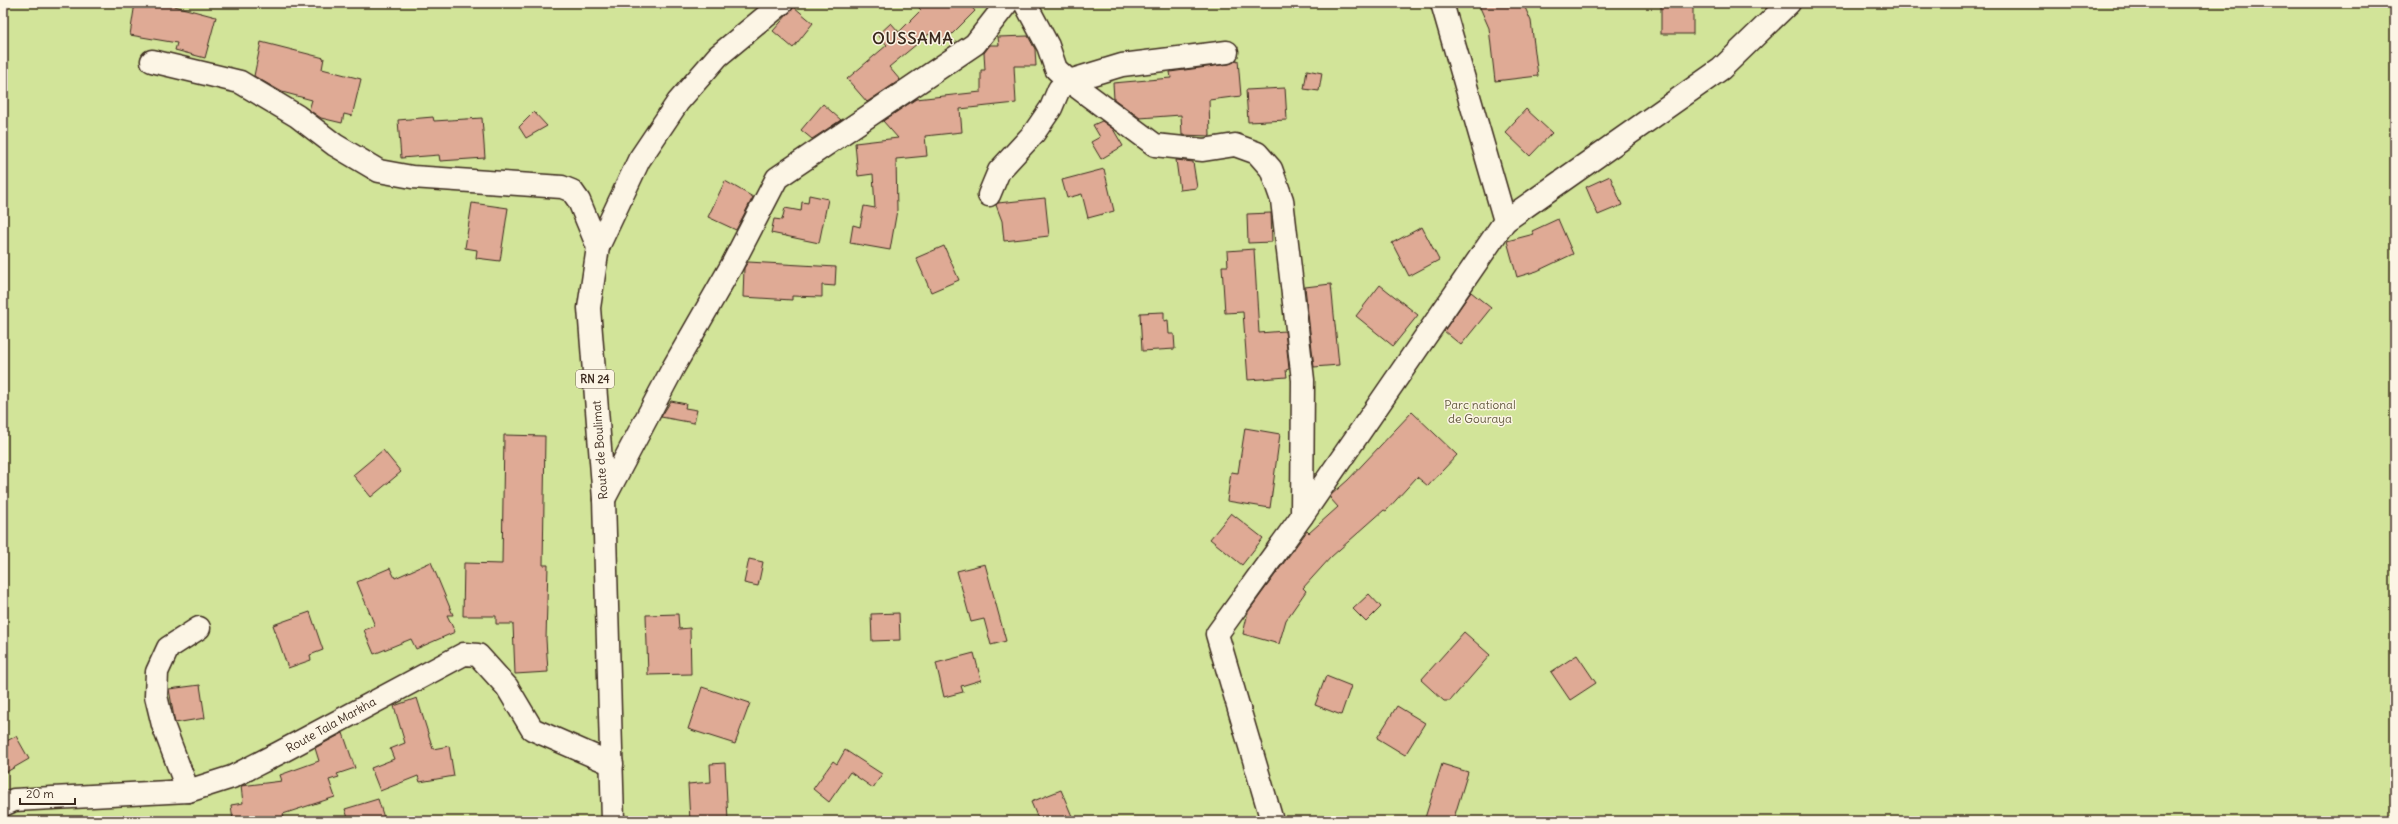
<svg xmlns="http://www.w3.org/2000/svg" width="2398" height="824" font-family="Delius,sans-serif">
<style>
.green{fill:#d2e499;stroke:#86875c}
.building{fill:#dfaa95;stroke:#3b2a1e}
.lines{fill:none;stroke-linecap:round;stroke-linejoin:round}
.minor-casing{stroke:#3b2a1e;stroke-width:25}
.primary-casing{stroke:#3b2a1e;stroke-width:25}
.minor{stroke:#fcf5e5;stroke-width:22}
.primary{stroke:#fcf5e5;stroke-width:22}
.labels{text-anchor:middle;stroke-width:3;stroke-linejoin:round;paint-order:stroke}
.shield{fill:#fcf5e5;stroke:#75675a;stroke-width:1}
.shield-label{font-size:11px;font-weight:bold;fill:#3b2a1e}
.park-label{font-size:12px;fill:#61583d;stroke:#fcf5e5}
.street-label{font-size:12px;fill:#3b2a1e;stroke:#fcf5e5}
.district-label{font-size:16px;font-weight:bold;letter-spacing:1px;fill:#3b2a1e;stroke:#fcf5e5}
</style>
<rect width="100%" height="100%" fill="#fcf5e5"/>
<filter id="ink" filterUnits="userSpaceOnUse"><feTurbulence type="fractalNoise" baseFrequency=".025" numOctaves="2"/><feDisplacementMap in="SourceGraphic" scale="8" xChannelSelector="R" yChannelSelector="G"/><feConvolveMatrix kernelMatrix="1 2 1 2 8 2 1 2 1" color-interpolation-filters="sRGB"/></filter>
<g filter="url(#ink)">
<rect class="green" x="3" y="3" width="2392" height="818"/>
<g class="building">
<path d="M135 3H163L216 17 205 58 175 50 177 43 130 35Z"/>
<path d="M914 3H968L975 11 941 45 929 34 889 67 900 80 867 102 847 79 887 45 878 35 891 23 899 32 921 10Z"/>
<path d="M1478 3H1523L1531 21 1538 76 1495 81 1489 28Z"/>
<rect x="1661" y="3" width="32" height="31"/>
<path d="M794 7 813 23 793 48 773 31Z"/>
<path d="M1028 36 1035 49 1036 66H1014L1016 103 960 109 962 132 925 136 927 156 896 159 897 210 890 250 850 243 853 225 860 227 864 206 875 208 873 174 858 176 855 143 898 138 883 121 916 99 981 92V70H985L984 53 990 45H999L998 37Z"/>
<path d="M261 42 324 58 322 69 361 79 352 116 344 114 342 123 321 118 309 110 312 100 282 92 254 76Z"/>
<path d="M1238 60 1241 96 1209 100 1210 136 1182 135 1181 115 1140 118 1114 99 1113 83 1171 78 1170 72 1229 64Z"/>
<path d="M1307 70 1322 73 1319 91 1304 89Z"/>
<path d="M1285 88 1287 120 1248 122 1246 90Z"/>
<path d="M823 104 841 120 812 139 801 130Z"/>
<path d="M1526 109 1552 133 1530 156 1505 132Z"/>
<path d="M534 112 547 126 526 138 519 127Z"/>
<path d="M433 117 434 121 482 118 485 158 440 161 439 155 401 158 398 120Z"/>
<path d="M1102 121 1113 129 1123 146 1101 159 1091 142 1100 137 1093 125Z"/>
<path d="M1176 160 1193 162 1197 188 1180 190Z"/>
<path d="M1104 169 1114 211 1088 218 1082 194 1067 198 1062 180Z"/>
<path d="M1610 176 1622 205 1598 215 1586 187Z"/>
<path d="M725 181 753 197 736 230 708 217Z"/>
<path d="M809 195 828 199 819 243 771 233 774 219 782 220 785 208 801 211 802 202 808 203Z"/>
<path d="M1045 198 1049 236 1004 241 1002 221 996 205 998 203Z"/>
<path d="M472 203 508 208 500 261 476 258 477 250 465 248Z"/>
<path d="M1271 213 1272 242 1248 243 1247 214Z"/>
<path d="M1558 219 1573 254 1537 271 1517 277 1507 241 1534 234 1532 231Z"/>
<path d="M1422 227 1439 260 1409 276 1392 243Z"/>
<path d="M944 246 959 280 931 292 916 258Z"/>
<path d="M1254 249 1259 333 1285 331 1289 369 1286 370 1287 377 1248 380 1243 312 1225 313 1222 266H1228L1227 251Z"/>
<path d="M748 262 836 267 835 286 822 285V297L792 296V300L743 297 744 268Z"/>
<path d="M1331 284 1339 365 1314 367 1305 287Z"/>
<path d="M1380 285 1418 315 1393 346 1356 316Z"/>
<path d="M1471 292 1491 308 1461 345 1444 331Z"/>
<path d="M1164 312V321L1168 320 1169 334H1174L1175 349 1142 351 1140 313Z"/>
<path d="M671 401 686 404 685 408 697 410 694 423 661 417Z"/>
<path d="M1412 412 1457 455 1428 486 1417 477 1386 511 1384 510 1331 557 1303 588 1306 591 1286 620 1279 644 1243 634 1248 612 1307 531 1309 533 1338 507 1330 498 1331 495 1348 480Z"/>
<path d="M1245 428 1280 434 1270 508 1227 501 1231 472 1238 473Z"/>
<path d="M504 435 545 436 543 565H548L546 639 548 672 515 674 513 624H496V616H463L464 563 502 564Z"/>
<path d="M383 450 401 472 371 497 353 475Z"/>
<path d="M1231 513 1263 538 1242 565 1210 539Z"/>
<path d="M749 559 763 562 758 586 744 583Z"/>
<path d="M431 562 453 615H447L455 632 416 649 411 639 374 654 364 630 375 626 357 582 390 568 395 578Z"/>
<path d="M985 564 1006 641 991 645 984 619 971 622 957 571Z"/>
<path d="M1369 594 1381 607 1366 622 1353 609Z"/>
<path d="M310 612 323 650 310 655 311 660 288 668 273 625Z"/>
<path d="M899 613 900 640 872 641 871 614Z"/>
<path d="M678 614 679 629 690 628 691 674 648 675 646 615Z"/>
<path d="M1464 632 1490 655 1450 701H1444L1421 680Z"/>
<path d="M974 653 981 680 961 686 963 692 944 697 936 663Z"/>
<path d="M1577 655 1596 683 1570 700 1551 672Z"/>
<path d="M1326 676 1351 686 1341 715 1315 705Z"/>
<path d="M200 685 205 718 175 723 169 689Z"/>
<path d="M702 687 750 703 735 744 688 729Z"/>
<path d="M417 698 433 749 449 746 454 776 420 782 418 776 380 791 371 768 394 759 390 749 405 743 394 706Z"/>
<path d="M1397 706 1425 723 1405 755 1377 738Z"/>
<path d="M343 733 355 768 337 774 339 777 329 780 335 797 283 814 284 818 233 821 231 805 243 803 241 786 282 781 280 775 319 761 315 748Z"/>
<path d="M16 736 29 759 3 774V743Z"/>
<path d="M845 750 882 774 873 788 850 772 829 802 813 789 833 761 837 764Z"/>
<path d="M725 763 728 821H690L688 784 711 782 710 764Z"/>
<path d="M1442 764 1468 772 1453 821H1424Z"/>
<path d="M1061 790 1074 821H1039L1031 802Z"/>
<path d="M378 799 385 821H349L345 809Z"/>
</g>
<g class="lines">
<defs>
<g id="minor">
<path d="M1025 3 1048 46 1056 69 1069 81 1155 145 1203 150 1235 145 1257 153 1271 169 1282 200 1303 380 1302 516"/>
<path d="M152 61 240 82 297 116 335 145 379 171 412 177 562 187 572 191 579 201 598 247"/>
<path d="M989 195 999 171 1034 133 1051 108 1059 89 1069 81 1122 65 1227 52"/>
<path d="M1505 221 1721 69 1789 3"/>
<path d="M604 499 673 368 732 265 777 178 975 44 1007 3"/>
<path d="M188 791 163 725 156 696 157 672 168 648 199 628"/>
<path d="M3 805 14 800 188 791 232 777 279 753 464 654 478 655 507 687 532 729 612 764"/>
<path d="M1272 821 1217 634 1302 516 1505 221 1442 3"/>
</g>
<path id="primary" d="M613 821 604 499 589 308 598 247 639 160 678 102 718 56 782 3"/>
</defs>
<use href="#minor" class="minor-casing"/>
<use href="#primary" class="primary-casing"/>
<use href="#minor" class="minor"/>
<use href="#primary" class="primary"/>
</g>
</g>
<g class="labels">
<rect class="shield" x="576" y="370" width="38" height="18" rx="3"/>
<g class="shield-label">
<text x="595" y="383">RN 24</text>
</g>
<g class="park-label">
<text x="1480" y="409">Parc national<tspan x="1480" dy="14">de Gouraya</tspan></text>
</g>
<g class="street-label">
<text transform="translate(600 450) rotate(-94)" y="4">Route de Boulimat</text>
<text transform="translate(331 725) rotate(-29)" y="4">Route Tala Markha</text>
</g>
<g class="district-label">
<text x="913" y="44">OUSSAMA</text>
</g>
</g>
<rect width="2398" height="824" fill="none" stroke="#fcf5e5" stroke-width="16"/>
<rect x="8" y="8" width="2382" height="808" fill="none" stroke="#3b2a1e" stroke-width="1.5" filter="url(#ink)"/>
<path d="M20 798v6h55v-6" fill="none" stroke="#3b2a1e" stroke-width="2"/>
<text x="26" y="798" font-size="12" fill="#3b2a1e" stroke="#fcf5e5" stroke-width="3" paint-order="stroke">20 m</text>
</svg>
